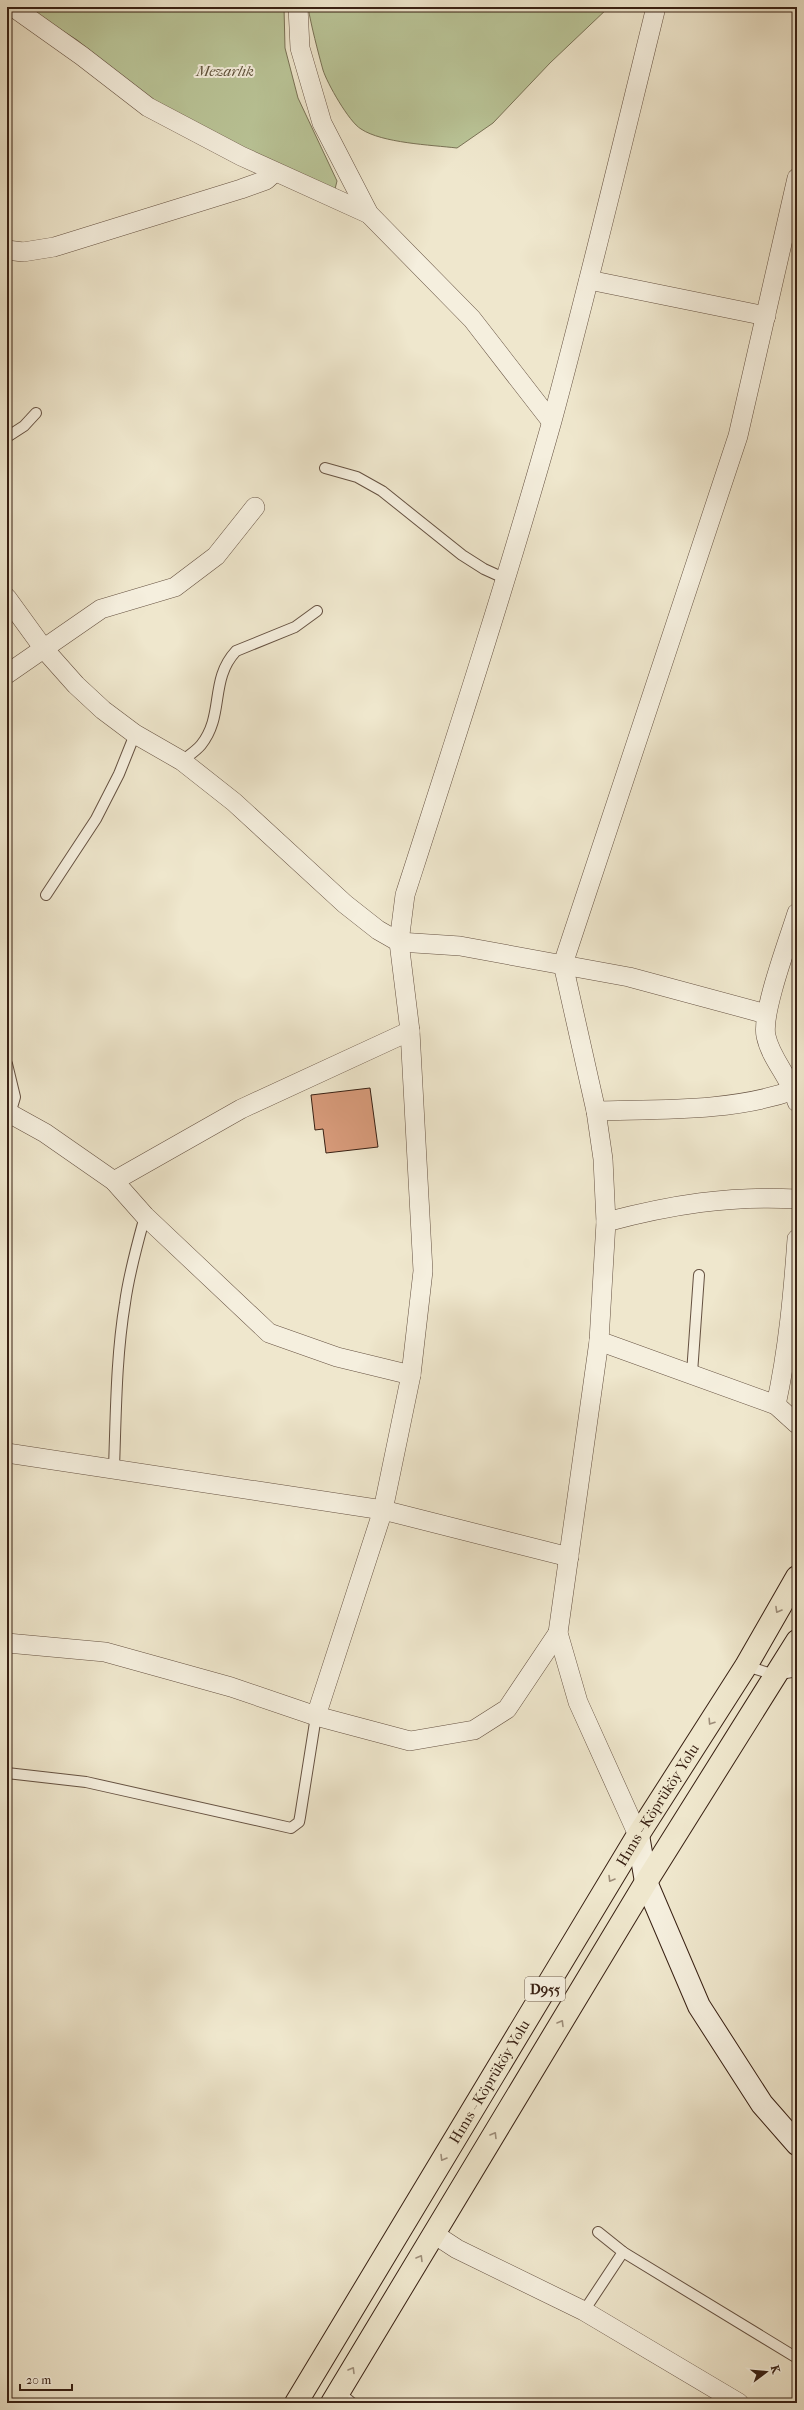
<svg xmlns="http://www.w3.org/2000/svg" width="804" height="2410" font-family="'IM FELL French Canon',serif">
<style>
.green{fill:#bac598;stroke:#797256}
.building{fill:#d89b7b;stroke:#382013}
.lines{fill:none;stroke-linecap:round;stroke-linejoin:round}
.lane-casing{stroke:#665242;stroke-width:12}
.street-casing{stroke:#665242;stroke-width:20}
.secondary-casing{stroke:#382013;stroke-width:24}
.primary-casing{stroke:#382013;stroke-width:24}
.lane{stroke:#f5efde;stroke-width:10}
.street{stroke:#f5efde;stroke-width:19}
.secondary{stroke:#f5efde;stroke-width:22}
.primary{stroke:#efe7cd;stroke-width:22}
.oneway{stroke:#9d8d79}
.labels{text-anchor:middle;stroke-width:4;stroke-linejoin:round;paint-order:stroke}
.shield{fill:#f5efde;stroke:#715e50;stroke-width:1}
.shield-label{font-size:14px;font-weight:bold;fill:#382013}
.park-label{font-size:15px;font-style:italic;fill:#5f523b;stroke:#f5efde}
.street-label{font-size:15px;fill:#382013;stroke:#f5efde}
</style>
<rect width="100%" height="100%" fill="#efe7cd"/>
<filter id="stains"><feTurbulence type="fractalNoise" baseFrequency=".005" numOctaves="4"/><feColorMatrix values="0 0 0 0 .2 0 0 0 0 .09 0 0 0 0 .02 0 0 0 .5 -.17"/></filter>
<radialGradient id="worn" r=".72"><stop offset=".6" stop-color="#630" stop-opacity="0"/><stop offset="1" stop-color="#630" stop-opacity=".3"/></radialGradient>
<g class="green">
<path d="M25 7H284L285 48 298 98 337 181 334 193 168 113 77 40Z"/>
<path d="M308 7H609L550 63 493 123 457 148C431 145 382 143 361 129 349 122 327 83 323 70 318 52 311 25 308 7Z"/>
</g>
<path class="building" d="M370 1088 378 1147 326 1153 323 1129 315 1130 311 1095Z"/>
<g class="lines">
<defs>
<g id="lane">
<path d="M7 437 24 426 36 413"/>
<path d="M325 468 357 477 382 491 462 555 484 569 506 579"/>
<path d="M182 761C188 756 196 751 201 745 225 715 209 680 236 651L295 627 317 611"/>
<path d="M46 895 96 819 119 774 135 734"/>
<path d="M7 1064 15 1097 10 1114"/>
<path d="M692 1373 699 1275"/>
<path d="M114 1468C116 1413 116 1357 125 1303 129 1273 137 1245 145 1216"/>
<path d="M746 1666 775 1675 797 1671"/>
<path d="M7 1773 86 1782 291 1828 299 1822 300 1817 316 1716"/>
<path d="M598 2232 623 2252 797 2358"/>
<path d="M584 2311 623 2252"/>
<path d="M339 2392 352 2403"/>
</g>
<g id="street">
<path d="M13 7 82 56 148 107 241 156 369 214"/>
<path d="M298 7 300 48 322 123 369 214 472 319 551 421"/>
<path d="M7 250 23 252 54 247 241 189 266 180 275 172"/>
<path d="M589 280 766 316"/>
<path d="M7 598 44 649 76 685 103 710 135 734 182 761 234 802 345 904 378 930 399 942 460 946 629 977 766 1014"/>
<path d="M7 674 101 609 175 587 216 556 255 507"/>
<path d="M797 913C789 939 761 1013 766 1036 771 1060 791 1078 797 1102"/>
<path d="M596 1111C661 1109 732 1112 794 1090"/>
<path d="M7 1112 45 1133 114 1181 145 1216 269 1333 337 1357 411 1375"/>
<path d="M114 1181 241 1109 410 1031"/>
<path d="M606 1222C670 1205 730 1195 797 1199"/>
<path d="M599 1341 776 1405 797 1424"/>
<path d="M776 1405C788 1350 793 1295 797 1239"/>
<path d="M7 1453 383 1510 569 1557"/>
<path d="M7 1643 105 1652 231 1687 316 1716 410 1741 474 1730 507 1709 558 1633"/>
<path d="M316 1716 383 1510 411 1375 423 1271 410 1031 399 942 405 895C456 737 507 580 552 421 589 284 622 145 656 7"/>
<path d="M638 1835 578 1702 558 1633 599 1341 606 1222 603 1159 596 1111 563 964 738 436 797 178"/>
<path d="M434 2234 457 2249 584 2311 739 2403"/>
</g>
<path id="secondary" d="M638 1835 646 1882 699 2006 762 2104 797 2144"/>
<g id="primary">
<path id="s1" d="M296 2403 638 1835 746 1666 797 1577"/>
<path d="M332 2403 646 1882 797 1641"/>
</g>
</defs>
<use href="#lane" class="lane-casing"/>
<use href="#street" class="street-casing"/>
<use href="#secondary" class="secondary-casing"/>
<use href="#primary" class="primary-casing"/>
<use href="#lane" class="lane"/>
<use href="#street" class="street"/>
<use href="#secondary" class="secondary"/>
<use href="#primary" class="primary"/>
</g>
<defs><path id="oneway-chevron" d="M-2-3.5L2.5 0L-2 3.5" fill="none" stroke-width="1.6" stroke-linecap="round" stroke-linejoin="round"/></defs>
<g class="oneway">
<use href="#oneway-chevron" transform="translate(778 1610) rotate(120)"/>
<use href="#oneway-chevron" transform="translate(711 1722) rotate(123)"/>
<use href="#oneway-chevron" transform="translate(611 1879) rotate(121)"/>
<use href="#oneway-chevron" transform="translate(561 2023) rotate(-59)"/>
<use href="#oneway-chevron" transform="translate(494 2135) rotate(-59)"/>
<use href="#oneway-chevron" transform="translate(443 2158) rotate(121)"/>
<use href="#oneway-chevron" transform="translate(420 2258) rotate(-59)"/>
<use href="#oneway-chevron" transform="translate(352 2370) rotate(-59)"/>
</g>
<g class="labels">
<rect class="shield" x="525" y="1977" width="40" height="24" rx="3"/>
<g class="shield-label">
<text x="545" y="1994">D955</text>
</g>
<g class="park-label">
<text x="225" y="76">Mezarlık</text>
</g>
<g class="street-label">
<text dy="5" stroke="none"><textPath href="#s1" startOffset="699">Hınıs - Köprüköy Yolu</textPath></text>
<text dy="5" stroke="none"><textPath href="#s1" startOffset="375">Hınıs - Köprüköy Yolu</textPath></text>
</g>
</g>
<rect width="804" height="2410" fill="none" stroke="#efe7cd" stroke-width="24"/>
<rect x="8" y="8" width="788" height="2394" fill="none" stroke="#382013" stroke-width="2"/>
<rect x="12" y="12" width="780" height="2386" fill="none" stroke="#382013"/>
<g transform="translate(766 2372) rotate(74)" stroke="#f5efde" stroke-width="3" paint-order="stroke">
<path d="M0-3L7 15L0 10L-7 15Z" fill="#382013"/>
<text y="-6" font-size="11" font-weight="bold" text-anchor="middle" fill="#382013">K</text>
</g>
<path d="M20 2384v6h52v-6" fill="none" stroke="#382013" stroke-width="2"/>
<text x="26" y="2384" font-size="12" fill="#382013" stroke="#f5efde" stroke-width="3" paint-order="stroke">20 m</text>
<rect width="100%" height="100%" filter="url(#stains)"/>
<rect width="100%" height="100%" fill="url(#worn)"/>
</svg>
